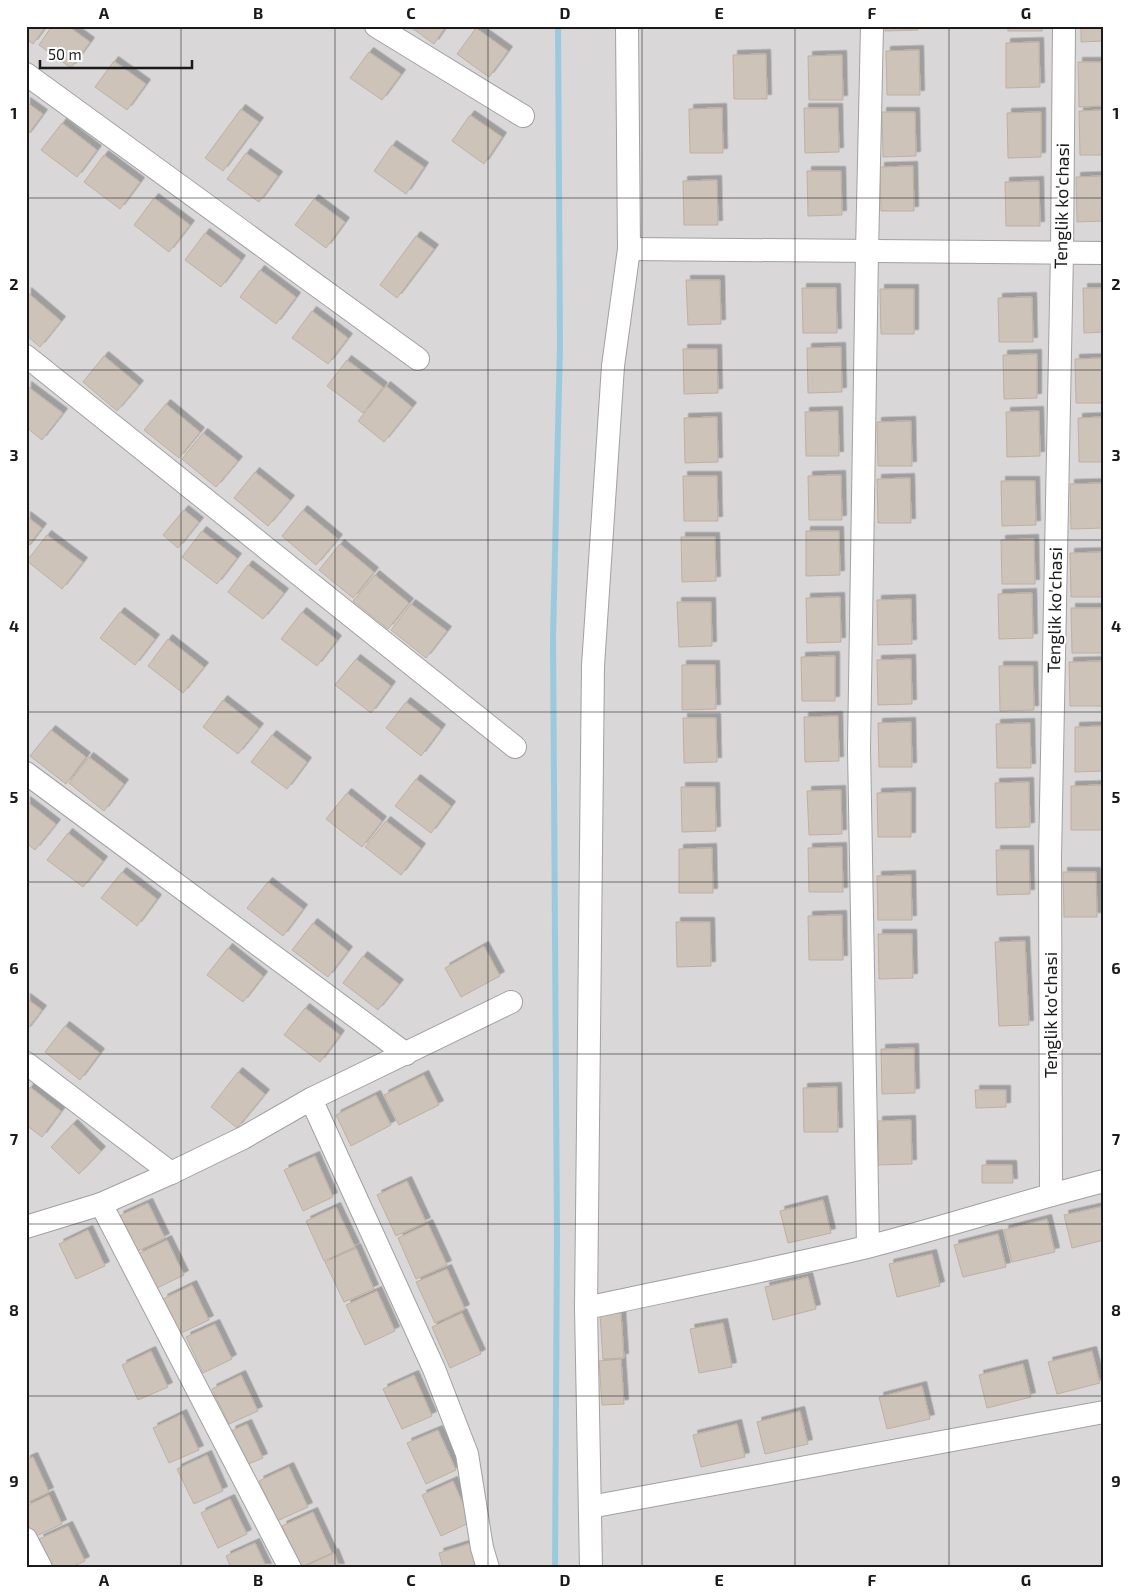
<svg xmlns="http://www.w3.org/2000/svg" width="1130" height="1594" font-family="'Exo 2',sans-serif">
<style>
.residential{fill:#d9d7d7}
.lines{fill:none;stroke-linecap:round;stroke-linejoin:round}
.stream{stroke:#9bcadf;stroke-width:6}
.building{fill:#cdc3b8;stroke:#bfb0a0;filter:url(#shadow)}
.street-casing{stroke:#a1a1a1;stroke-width:24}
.street{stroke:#fff;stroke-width:22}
.grid{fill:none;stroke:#1a1a1a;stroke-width:1;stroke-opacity:0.55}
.labels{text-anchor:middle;stroke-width:4;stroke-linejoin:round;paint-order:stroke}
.street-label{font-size:18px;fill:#1a1a1a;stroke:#fff}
.neatline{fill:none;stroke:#1a1a1a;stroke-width:2}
.grid-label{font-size:16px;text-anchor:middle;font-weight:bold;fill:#1a1a1a}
</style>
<defs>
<filter id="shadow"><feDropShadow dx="4.5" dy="-4.5" stdDeviation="0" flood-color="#0004"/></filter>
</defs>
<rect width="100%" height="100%" fill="#ede9df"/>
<rect class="residential" x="26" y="26" width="1078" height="1542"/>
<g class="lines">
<path class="stream" d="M555 1568 557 1237 553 637 560 346 558 26"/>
</g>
<g class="building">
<path d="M26 26H46L33 44 26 39Z"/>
<path d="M52 26H68L90 42 71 68 39 45Z"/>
<path d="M409 26H446L434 44Z"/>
<path d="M885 26H918V30L885 31Z"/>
<rect x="1008" y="26" width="34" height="5"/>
<path d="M1081 26H1104V41L1081 42Z"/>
<path d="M476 28 508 51 489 77 457 54Z"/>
<path d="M1039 42 1040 87 1006 88V43Z"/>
<path d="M919 50 920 95H887L886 51Z"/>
<path d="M369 52 401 74 382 100 350 78Z"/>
<path d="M766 54 767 99H734L733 55Z"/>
<path d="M842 55 843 100H809L808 56Z"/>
<path d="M114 61 146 84 127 110 95 87Z"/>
<path d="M1078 62H1104V106L1079 107Z"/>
<path d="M26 102 43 114 26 137Z"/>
<path d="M722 108 723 153H690L689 109Z"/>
<path d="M804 108H838L839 152 805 153Z"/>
<path d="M241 109 259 122 223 171 205 158Z"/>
<path d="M1104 110V155H1080L1079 111Z"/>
<path d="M882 112H915L916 156 883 157Z"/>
<path d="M1041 112V157L1008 158 1007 113Z"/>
<path d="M470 115 502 137 484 164 452 141Z"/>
<path d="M62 123 97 150 77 177 41 150Z"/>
<path d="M392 145 424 167 406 194 374 171Z"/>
<path d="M246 153 278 176 259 202 227 179Z"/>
<path d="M104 155 140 182 120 209 84 182Z"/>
<path d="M913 166 914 211H881L880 167Z"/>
<path d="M807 171H841L842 215 808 216Z"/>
<path d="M1104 176V221L1077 222 1076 177Z"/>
<path d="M717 180 718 225H684L683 181Z"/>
<path d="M1039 181 1040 226H1006L1005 182Z"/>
<path d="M154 198 190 225 169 252 134 225Z"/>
<path d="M314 199 345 222 326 248 295 225Z"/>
<path d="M205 233 241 260 221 287 185 260Z"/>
<path d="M416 236 434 249 397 298 380 285Z"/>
<path d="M260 270 296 297 276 324 240 297Z"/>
<path d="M686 280H720L721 324 688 325Z"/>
<path d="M802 288H836L837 333H803Z"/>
<path d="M1083 288H1104V332L1084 333Z"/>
<path d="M880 289H914V334H881Z"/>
<path d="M27 292 61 321 40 347 26 335Z"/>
<path d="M1032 297 1033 342H999L998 298Z"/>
<path d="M312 311 348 338 328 364 292 338Z"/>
<path d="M841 347 842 392 808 393 807 348Z"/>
<path d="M683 349H717L718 393 684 394Z"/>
<path d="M1037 354V398L1004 399 1003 355Z"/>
<path d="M104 356 139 385 117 411 83 382Z"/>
<path d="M1104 358V403H1076L1075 359Z"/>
<path d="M347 360 383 387 363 413 327 386Z"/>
<path d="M27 386 63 413 42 440 26 427Z"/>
<path d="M386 386 412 407 384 442 358 421Z"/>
<path d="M166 404 200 432 179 458 144 430Z"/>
<path d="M838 411 839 456H806L805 412Z"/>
<path d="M1039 411 1040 456 1007 457 1006 412Z"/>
<path d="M717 417 718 462 685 463 684 418Z"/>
<path d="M1104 417V462H1079L1078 418Z"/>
<path d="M911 421 912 466H878L877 422Z"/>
<path d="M203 433 238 461 216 487 182 459Z"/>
<path d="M255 472 290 500 268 526 234 498Z"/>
<path d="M841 475 842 520H809L808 476Z"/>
<path d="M683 476H717L718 521H684Z"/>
<path d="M910 478 911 523H878L877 479Z"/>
<path d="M1001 481H1035L1036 525 1002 526Z"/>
<path d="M1104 483V528L1071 529 1070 484Z"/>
<path d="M184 510 199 522 178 548 163 535Z"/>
<path d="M303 510 338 539 316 565 282 536Z"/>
<path d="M26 516 42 528 26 549Z"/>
<path d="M202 531 237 558 217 584 182 557Z"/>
<path d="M806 531H839L840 575 806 576Z"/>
<path d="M47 535 83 562 62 589 27 561Z"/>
<path d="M681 537H715L716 581 682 582Z"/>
<path d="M1034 539 1035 584H1002L1001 540Z"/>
<path d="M340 544 374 572 353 598 319 570Z"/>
<path d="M1104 552V597H1071L1070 553Z"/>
<path d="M248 565 284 593 263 619 228 592Z"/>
<path d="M375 575 409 603 388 629 353 601Z"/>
<path d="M1032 593 1033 638 999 639 998 594Z"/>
<path d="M840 597 841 642 807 643 806 598Z"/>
<path d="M911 599 912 644 878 645 877 600Z"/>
<path d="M677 602H711L712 646 679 647Z"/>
<path d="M411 604 447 631 426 658 391 630Z"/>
<path d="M1071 608H1104V653H1072Z"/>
<path d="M120 612 155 639 135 665 100 638Z"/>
<path d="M302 612 337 640 317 666 281 639Z"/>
<path d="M168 639 204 667 183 693 148 666Z"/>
<path d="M835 656V701H802L801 657Z"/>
<path d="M356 659 391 686 371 713 335 685Z"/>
<path d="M911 659 912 704 878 705 877 660Z"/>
<path d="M1102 661 1103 706H1070L1069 662Z"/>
<path d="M682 665H715L716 709 682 710Z"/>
<path d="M999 666H1033L1034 710 1000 711Z"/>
<path d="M223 700 259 728 238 754 203 727Z"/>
<path d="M406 702 441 729 421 756 386 728Z"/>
<path d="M838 716 839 761 805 762 804 717Z"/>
<path d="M683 718H716L717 762 684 763Z"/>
<path d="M911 722 912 767H879L878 723Z"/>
<path d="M1030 723 1031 768H997L996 724Z"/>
<path d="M1104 726V771L1075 772V727Z"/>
<path d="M51 730 86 757 66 784 30 756Z"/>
<path d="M272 735 307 762 287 789 251 762Z"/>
<path d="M89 757 124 784 104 811 69 783Z"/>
<path d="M416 779 451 806 431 833 395 806Z"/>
<path d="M1029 782 1030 827 996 828 995 783Z"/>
<path d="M1104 785V830H1071V786Z"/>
<path d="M681 787H715L716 831 682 832Z"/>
<path d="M841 790 842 834 809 835 807 791Z"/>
<path d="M911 792V837H878L877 793Z"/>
<path d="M347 793 382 821 362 847 326 819Z"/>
<path d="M26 801 56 824 35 850 26 843Z"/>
<path d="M386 821 421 848 401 875 365 847Z"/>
<path d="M68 833 103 861 83 887 47 860Z"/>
<path d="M842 847 843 892H809L808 848Z"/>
<path d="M712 848 713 893H679V849Z"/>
<path d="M996 850H1029L1030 894 997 895Z"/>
<path d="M122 872 157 899 137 926 101 898Z"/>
<path d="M1063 872H1096L1097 917H1064Z"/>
<path d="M911 875 912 920H878L877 876Z"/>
<path d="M268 882 303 909 283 936 247 908Z"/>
<path d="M842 915 843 960H809L808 916Z"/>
<path d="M676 922H710L711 966 677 967Z"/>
<path d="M313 923 348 951 328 977 292 950Z"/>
<path d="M878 934H912L913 978 879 979Z"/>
<path d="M1025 941 1029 1025 999 1026 995 942Z"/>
<path d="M484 946 500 976 461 997 445 968Z"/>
<path d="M228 948 263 976 243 1002 207 975Z"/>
<path d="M363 956 399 984 378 1010 343 983Z"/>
<path d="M26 998 42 1010 26 1031Z"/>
<path d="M305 1008 340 1035 320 1062 284 1035Z"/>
<path d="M65 1026 100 1053 80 1080 45 1052Z"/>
<path d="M914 1048 915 1093 882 1094 881 1049Z"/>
<path d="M238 1072 265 1094 237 1128 211 1107Z"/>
<path d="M424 1075 439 1105 399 1125 384 1095Z"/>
<path d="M30 1087 61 1111 42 1137 26 1125V1093Z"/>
<path d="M837 1087 838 1132H804L803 1088Z"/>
<path d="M975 1090H1006V1107L976 1108Z"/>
<path d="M376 1095 391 1125 351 1146 336 1115Z"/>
<path d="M911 1120 912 1164 878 1165V1121Z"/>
<path d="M73 1124 101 1151 79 1174 51 1147Z"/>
<path d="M315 1156 333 1197 303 1211 284 1170Z"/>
<path d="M982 1165H1012L1013 1183H982Z"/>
<path d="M407 1181 426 1222 396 1236 377 1195Z"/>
<path d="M823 1200 831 1233 788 1243 780 1211Z"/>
<path d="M148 1203 165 1238 136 1252 119 1216Z"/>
<path d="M1104 1206V1240L1072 1248 1064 1215Z"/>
<path d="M336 1207 355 1247 324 1261 306 1221Z"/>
<path d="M1047 1219 1055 1252 1012 1262 1004 1230Z"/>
<path d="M428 1224 447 1265 416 1279 398 1238Z"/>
<path d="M88 1230 105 1266 76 1279 59 1244Z"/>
<path d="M998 1234 1006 1267 963 1277 954 1245Z"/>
<path d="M167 1240 184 1275 155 1289 138 1254Z"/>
<path d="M356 1248 374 1289 344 1302 325 1262Z"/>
<path d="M932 1254 940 1286 897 1297 889 1264Z"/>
<path d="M447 1269 465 1309 435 1323 416 1282Z"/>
<path d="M808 1277 816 1309 773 1320 765 1287Z"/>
<path d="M192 1285 209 1320 179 1334 163 1299Z"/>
<path d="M377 1291 395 1331 365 1345 346 1305Z"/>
<path d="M462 1313 481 1354 450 1368 432 1327Z"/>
<path d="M621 1313 624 1358 603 1359 600 1315Z"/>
<path d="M723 1323 732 1367 699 1373 690 1329Z"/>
<path d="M215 1324 232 1359 203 1373 186 1337Z"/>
<path d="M151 1351 168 1387 138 1400 122 1365Z"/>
<path d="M1092 1351 1100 1383 1057 1394 1048 1362Z"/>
<path d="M621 1359 624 1404 602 1405 599 1361Z"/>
<path d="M1023 1364 1031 1397 987 1408 979 1375Z"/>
<path d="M241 1375 258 1411 229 1424 212 1389Z"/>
<path d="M414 1375 432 1416 402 1429 383 1389Z"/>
<path d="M922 1386 930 1419 887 1429 879 1397Z"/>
<path d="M800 1411 808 1444 765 1454 757 1422Z"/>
<path d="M182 1414 199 1450 169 1463 153 1428Z"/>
<path d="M247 1424 263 1458 246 1465 231 1431Z"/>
<path d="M737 1424 745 1457 701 1467 693 1435Z"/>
<path d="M438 1430 456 1470 426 1484 407 1443Z"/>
<path d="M207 1455 223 1491 194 1504 177 1469Z"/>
<path d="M33 1457 49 1492 26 1503V1460Z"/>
<path d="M289 1467 308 1507 277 1521 259 1481Z"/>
<path d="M453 1481 471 1522 441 1536 422 1495Z"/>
<path d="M49 1495 62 1524 34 1537 26 1520V1506Z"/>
<path d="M230 1499 247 1534 218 1548 201 1513Z"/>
<path d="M313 1512 332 1553 301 1567 282 1526Z"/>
<path d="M68 1526 85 1561 70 1568H52L39 1539Z"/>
<path d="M255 1543 267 1568H231L226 1556Z"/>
<path d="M471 1543 478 1568H443L439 1553Z"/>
<path d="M334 1553 340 1568H304L303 1567Z"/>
</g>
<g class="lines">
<defs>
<g id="street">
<path d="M376 26 523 116"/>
<path d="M26 74 418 359"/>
<path d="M629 249 1104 253"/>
<path d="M26 356 515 747"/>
<path d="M26 773 406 1054"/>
<path d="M26 1063 171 1173"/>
<path d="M311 1099 434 1369 467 1454 482 1548 488 1568"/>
<path d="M1051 1195 1050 856 1062 252 1064 26"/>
<path d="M101 1204 290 1568"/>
<path d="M26 1227 101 1204 171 1173 243 1138 311 1099 511 1002"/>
<path d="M868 1246 859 748 867 252 872 26"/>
<path d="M586 1308C680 1288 774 1269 867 1247 946 1227 1024 1201 1104 1181"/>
<path d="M590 1507 1104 1412"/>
<path d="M26 1539 41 1568"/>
<path d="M591 1568 586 1308 593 666 613 366 629 249 627 26"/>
</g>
</defs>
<use href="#street" class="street-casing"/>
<use href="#street" class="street"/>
</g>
<path class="grid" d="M181 26V1568M335 26V1568M488 26V1568M642 26V1568M795 26V1568M949 26V1568M26 198H1104M26 370H1104M26 540H1104M26 712H1104M26 882H1104M26 1054H1104M26 1224H1104M26 1396H1104"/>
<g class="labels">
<g class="street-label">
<text transform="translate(1062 206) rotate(-89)" y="6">Tenglik ko'chasi</text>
<text transform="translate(1055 610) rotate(-89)" y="6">Tenglik ko'chasi</text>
<text transform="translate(1051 1015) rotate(-90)" y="6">Tenglik ko'chasi</text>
</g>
</g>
<rect width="1130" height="1594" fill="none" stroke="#ffffff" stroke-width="55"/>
<path d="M40 60v8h152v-8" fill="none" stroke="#1a1a1a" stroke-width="2.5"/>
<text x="48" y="60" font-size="15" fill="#1a1a1a" stroke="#ffffff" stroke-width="4" paint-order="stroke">50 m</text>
<rect x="28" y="28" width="1074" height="1538" class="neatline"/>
<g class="grid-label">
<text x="104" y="19">A</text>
<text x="258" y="19">B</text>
<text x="411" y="19">C</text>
<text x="565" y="19">D</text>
<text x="719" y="19">E</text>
<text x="872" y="19">F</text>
<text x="1026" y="19">G</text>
<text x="14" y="119">1</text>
<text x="1116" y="119">1</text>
<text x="14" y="290">2</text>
<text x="1116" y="290">2</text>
<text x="14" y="461">3</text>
<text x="1116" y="461">3</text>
<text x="14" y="632">4</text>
<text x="1116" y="632">4</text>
<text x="14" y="803">5</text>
<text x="1116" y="803">5</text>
<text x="14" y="974">6</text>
<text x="1116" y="974">6</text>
<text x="14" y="1145">7</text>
<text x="1116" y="1145">7</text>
<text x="14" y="1316">8</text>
<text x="1116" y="1316">8</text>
<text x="14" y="1487">9</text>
<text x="1116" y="1487">9</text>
<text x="104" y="1586">A</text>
<text x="258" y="1586">B</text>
<text x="411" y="1586">C</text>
<text x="565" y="1586">D</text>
<text x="719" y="1586">E</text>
<text x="872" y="1586">F</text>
<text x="1026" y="1586">G</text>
</g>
</svg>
